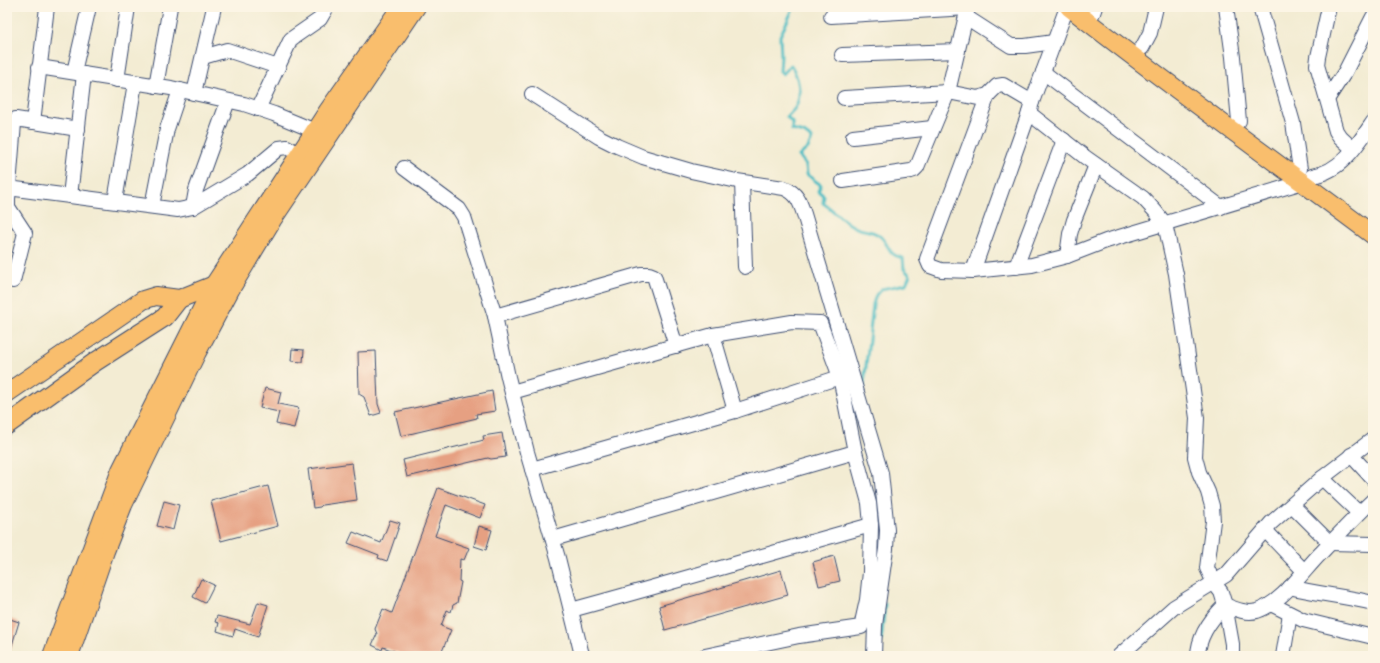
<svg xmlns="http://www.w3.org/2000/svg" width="1380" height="663" font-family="Sriracha,sans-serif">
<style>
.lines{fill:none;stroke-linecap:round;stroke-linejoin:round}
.stream{stroke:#4fbec5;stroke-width:3}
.building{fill:#e6a082}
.minor-casing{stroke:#3b4b70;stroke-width:16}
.major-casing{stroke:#3b4b70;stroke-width:20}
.minor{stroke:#fff;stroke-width:14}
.major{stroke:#f9be6d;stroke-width:18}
</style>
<rect width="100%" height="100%" fill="#fcf5e5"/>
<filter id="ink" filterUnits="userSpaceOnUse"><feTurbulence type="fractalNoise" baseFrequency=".025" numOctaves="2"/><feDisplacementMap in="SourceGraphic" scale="8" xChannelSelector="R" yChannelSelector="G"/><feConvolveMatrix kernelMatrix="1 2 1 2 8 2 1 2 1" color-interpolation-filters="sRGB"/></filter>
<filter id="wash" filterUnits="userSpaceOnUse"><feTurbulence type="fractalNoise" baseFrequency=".012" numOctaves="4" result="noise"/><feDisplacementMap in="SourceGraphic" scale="16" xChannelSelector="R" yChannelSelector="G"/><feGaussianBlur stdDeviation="0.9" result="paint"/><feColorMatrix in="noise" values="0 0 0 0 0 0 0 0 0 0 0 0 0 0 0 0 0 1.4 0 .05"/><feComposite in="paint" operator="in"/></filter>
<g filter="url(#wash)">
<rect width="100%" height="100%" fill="#f3ecd3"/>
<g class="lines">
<g class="stream">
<path d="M794 7 780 36 781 56 780 71 783 74 791 65C798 76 803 95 795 108 793 111 789 114 787 117L792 122V130L804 133 812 139 808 148 799 156 806 165 807 174 814 180 821 185 818 191 824 196 823 203C835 211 845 224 859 229 867 231 875 231 882 238 890 247 888 255 903 258L904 269 910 275 906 284 881 289 876 295 873 304 863 393"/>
<path d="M881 641 885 604"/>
</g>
</g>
<g id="blocks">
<g class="building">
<path d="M292 349 304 350 303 362 291 361Z"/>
<path d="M376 351 378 404 381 413 371 416 364 397 359 394 358 352Z"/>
<path d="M265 388 281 392 278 404 299 408 294 428 276 424 279 412 260 408Z"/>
<path d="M492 391 495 411 476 414 477 418 401 436 395 412Z"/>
<path d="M502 433 506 457 491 459 488 458 407 477 403 460 484 440 483 436Z"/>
<path d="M352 463 357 500 322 505 320 507 313 508 308 469Z"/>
<path d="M268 486 278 526 221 541 211 501Z"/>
<path d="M438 488 485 505 480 518 446 505 435 536 469 548 464 560 460 559 459 581 461 582 457 603 453 605 451 612 447 610 441 626 451 630 440 656H407L383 647 382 650 372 645 377 634 375 629 383 609 392 613Z"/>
<path d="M164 501 179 505 173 530 157 526Z"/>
<path d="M390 520 400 523 387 561 378 558 379 555 348 543 353 532 381 543Z"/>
<path d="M479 526 492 530 486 550 474 546Z"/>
<path d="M834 556 840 581 819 586 813 562Z"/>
<path d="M781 570 788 595 665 630 659 606Z"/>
<path d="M201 579 214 585 205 603 193 597Z"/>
<path d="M258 602 268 605 258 637 235 629 233 636 217 631 219 623 215 622 217 616 250 624Z"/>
<path d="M7 618 19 622 9 655H7Z"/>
</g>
</g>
</g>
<g filter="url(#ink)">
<use href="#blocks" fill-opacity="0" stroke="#3b4b70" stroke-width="1"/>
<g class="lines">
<defs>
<g id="minor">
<path d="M1226 7 1233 57 1239 121"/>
<path d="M1260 7 1293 123 1300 169"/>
<path d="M1329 7 1318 57 1317 65 1336 131 1340 137 1353 149"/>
<path d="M1093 13 1095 7"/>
<path d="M831 16 968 8"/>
<path d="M966 17 1011 46H1025L1054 42"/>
<path d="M1142 48 1150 33 1156 7"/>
<path d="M842 55 958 51"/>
<path d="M203 57 227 50 278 67"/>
<path d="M39 67 171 88 244 104 274 114 315 131"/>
<path d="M74 72 89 7"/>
<path d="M1043 72 1221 207"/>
<path d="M117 80 128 7"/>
<path d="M156 86 170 7"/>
<path d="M194 93 214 7"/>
<path d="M532 94 599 137 617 146 643 157 691 171 737 181 784 188C797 193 800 202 804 214L881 473 887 530 886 549 875 625 874 656"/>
<path d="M988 95 927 259 930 266 941 270 973 271 1032 265 1067 256 1106 241 1303 182"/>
<path d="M844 98 948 92 978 98 988 95 997 86 1003 85 1032 102"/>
<path d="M1328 98 1345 72 1373 17"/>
<path d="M258 109 291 39 320 19 327 7"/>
<path d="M1029 113 1085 157 1143 198 1155 211 1165 224 1176 274 1197 418 1195 457 1199 472 1208 492 1212 506 1213 521 1207 568 1214 583 1221 592 1225 605 1232 644V656"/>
<path d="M33 122 47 7"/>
<path d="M853 137 932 128"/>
<path d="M404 168 459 209 464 217 495 316 508 377 527 452 558 558 581 651 583 656"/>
<path d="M1312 176C1341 172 1358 144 1373 122"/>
<path d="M843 181 911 171 914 170 917 167 948 92 968 7"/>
<path d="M742 182 745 267"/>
<path d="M8 188 178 210 193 207 248 174 279 148 287 147 300 155"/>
<path d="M70 196 84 74"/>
<path d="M115 201 135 83"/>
<path d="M152 206 167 129 180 90"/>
<path d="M193 207 196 190 228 101"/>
<path d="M1067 256 1070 234 1074 220 1096 165"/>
<path d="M1016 267 1064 140"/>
<path d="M973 271 1029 113 1032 102 1067 7"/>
<path d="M13 281 25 233 8 207V199L14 123 16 119 78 129"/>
<path d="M495 316 641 274H649L654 276 676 346"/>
<path d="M713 335 735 411"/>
<path d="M512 392 713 335 792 322 820 323 840 377 855 452 869 503 871 525 870 572 867 600 861 627 799 636 705 656"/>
<path d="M1351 455 1373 479"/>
<path d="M532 469 735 411 840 377"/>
<path d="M1322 478 1359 513"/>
<path d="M1292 505 1330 543 1373 544"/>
<path d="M1265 530 1304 571"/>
<path d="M553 539 855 452"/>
<path d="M1290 587C1317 594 1345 596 1373 603"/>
<path d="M1271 604 1303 620 1373 637"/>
<path d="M571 610C671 583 771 553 871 525"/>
<path d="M1119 656 1174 607 1226 575 1271 523 1322 478 1373 439"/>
<path d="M1198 656C1198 636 1211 619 1225 605 1235 609 1246 614 1257 611 1282 603 1303 571 1321 553 1338 535 1355 517 1373 500"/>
<path d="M1283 656 1290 614"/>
</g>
<g id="major">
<path d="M1069 7C1168 85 1272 159 1373 235"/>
<path d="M7 393 143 300 156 296 179 299 214 285 220 286"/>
<path d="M7 425 95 362 165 317 179 299"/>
<path d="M52 656 121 470 214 285 328 111 401 7"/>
<path d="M69 656 105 551 123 505 197 352 231 288 272 220 416 7"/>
</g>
</defs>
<use href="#minor" class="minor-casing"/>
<use href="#major" class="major-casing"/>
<use href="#minor" class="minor"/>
<use href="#major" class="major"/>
</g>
</g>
<rect width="1380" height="663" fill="none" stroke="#fcf5e5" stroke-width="24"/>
</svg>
